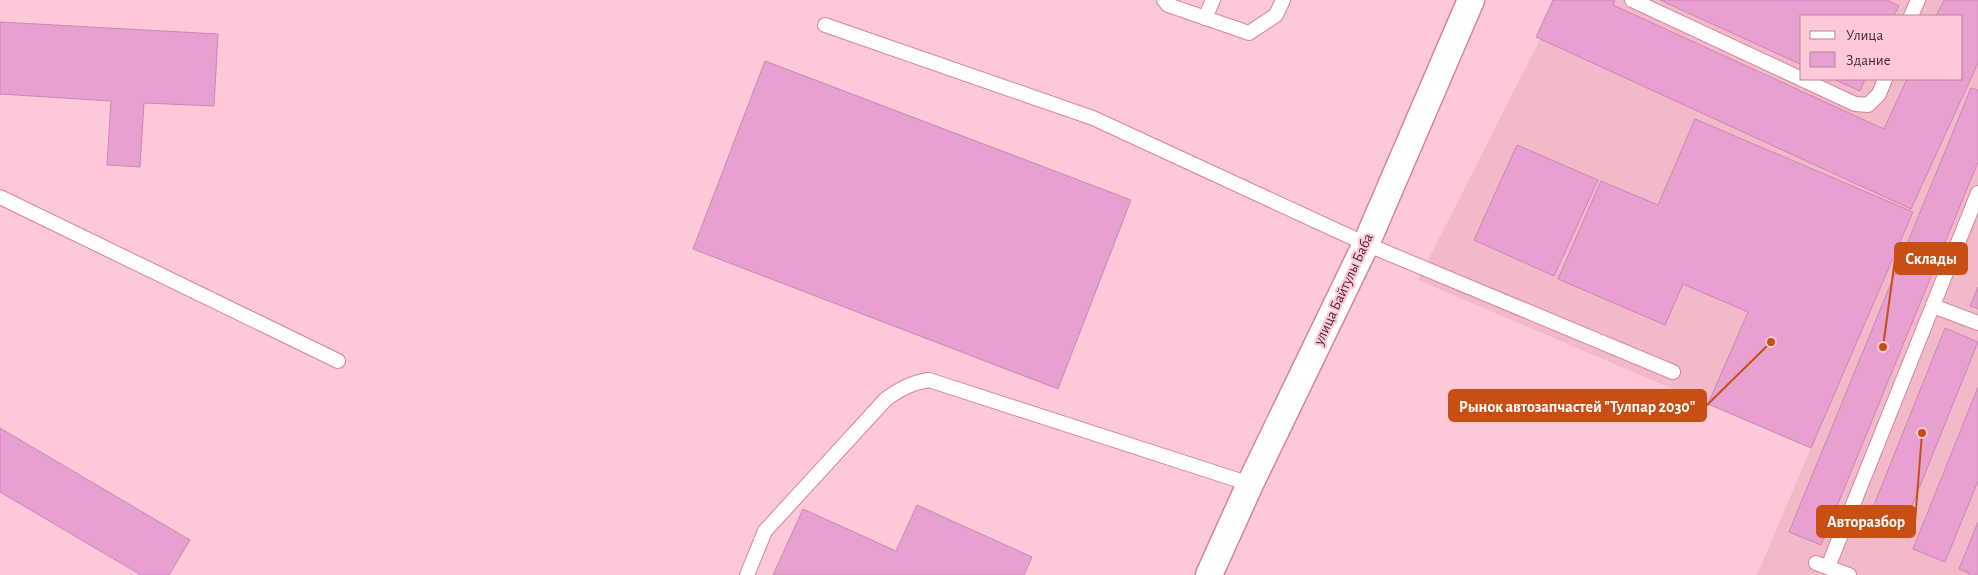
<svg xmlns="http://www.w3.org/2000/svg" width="1978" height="575" font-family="'Alegreya Sans',sans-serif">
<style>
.built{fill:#f2b9c9;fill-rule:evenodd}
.building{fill:#e8a0d0;stroke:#cc86b5}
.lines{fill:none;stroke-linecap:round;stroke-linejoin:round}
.service-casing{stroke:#d6849e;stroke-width:16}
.minor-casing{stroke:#d6849e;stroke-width:29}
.service{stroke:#fff;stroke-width:14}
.minor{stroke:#fff;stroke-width:26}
.labels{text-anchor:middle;stroke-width:4.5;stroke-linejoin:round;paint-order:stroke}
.street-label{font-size:15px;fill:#4a2833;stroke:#fdc8d7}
.leader{fill:none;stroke:#c84f14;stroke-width:2}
.callout-dot{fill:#c84f14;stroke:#fdc8d7;stroke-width:2}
.callout{fill:#c84f14;stroke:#c84f14;stroke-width:2}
.callout-label{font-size:16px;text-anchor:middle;font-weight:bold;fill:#fff}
</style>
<rect width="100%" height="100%" fill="#fdc8d7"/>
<path class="built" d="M1560 0H1978V575H1757L1811 448 1418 280ZM1802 16H1962V79H1802Z"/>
<g class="building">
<path d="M1553 0H1615L1613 5 1884 129 1907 79H1962V16H1936L1944 0H1978V63L1911 209 1536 37Z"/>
<path d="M1660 0H1887L1899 6 1894 16H1802V65Z"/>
<path d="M0 22 218 34 214 106 144 103 140 167 107 165 111 101 0 94Z"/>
<path d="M765 61 1131 200 1058 389 693 249Z"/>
<path d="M1833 79H1865L1860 91Z"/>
<path d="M1971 88 1978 90V162L1821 545 1789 532Z"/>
<path d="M1695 119 1913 212 1811 448 1708 404 1748 312 1683 284 1665 325 1558 279 1601 181 1658 205Z"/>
<path d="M1517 145 1598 180 1554 276 1474 240Z"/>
<path d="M1978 287V309L1970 306Z"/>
<path d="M1945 328 1978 342 1899 538 1866 525Z"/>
<path d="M1978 387V481L1945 562 1913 549Z"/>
<path d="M0 428 190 540 169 575H141L0 492Z"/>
<path d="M917 505 1032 557 1024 575H773L803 509 896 551Z"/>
<path d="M1978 522V575H1973L1959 569Z"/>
</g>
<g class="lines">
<defs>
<g id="service">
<path d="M1164 0 1168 5 1249 33 1276 15 1283 0"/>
<path d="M1632 0 1855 104 1868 105 1879 94 1885 79"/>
<path d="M1911 16 1918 0"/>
<path d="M1205 18 1213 0"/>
<path d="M825 25 1093 118 1366 244 1673 372"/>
<path d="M0 197 338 361"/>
<path d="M1933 306 1978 323"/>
<path d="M1816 563 1849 575"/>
<path d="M1828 567 1978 193"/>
<path d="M747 575 765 531 886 399C900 389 911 383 929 380L1250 484"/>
</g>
<path id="minor" d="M1209 575 1250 484 1366 244 1471 0"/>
</defs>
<use href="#service" class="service-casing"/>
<use href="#minor" class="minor-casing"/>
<use href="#service" class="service"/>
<use href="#minor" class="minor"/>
</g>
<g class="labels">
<g class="street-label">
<text transform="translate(1343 289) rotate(-65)" y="5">улица Байтулы Баба</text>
</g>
</g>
<path class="leader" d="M1883 347L1895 259M1771 342L1706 406M1922 433L1915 522"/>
<g class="callout-dot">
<circle cx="1883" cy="347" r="5"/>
<circle cx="1771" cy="342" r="5"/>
<circle cx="1922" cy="433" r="5"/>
</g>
<g class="callout">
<rect x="1895" y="243" width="72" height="31" rx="5"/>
<rect x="1449" y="390" width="257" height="31" rx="5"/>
<rect x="1817" y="506" width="98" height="31" rx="5"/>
</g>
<g class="callout-label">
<text x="1931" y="264">Склады</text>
<text x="1577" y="412">Рынок автозапчастей "Тулпар 2030"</text>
<text x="1866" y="527">Авторазбор</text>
</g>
<rect x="1800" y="15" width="162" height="65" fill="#fdc8d7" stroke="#b58895"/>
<rect x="1810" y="31" width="25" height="8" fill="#ffffff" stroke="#b58895"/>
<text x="1846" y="40" font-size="15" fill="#4a2833">Улица</text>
<rect x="1810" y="52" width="25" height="15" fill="#e8a0d0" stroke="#b58895"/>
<text x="1846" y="65" font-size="15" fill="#4a2833">Здание</text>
</svg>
